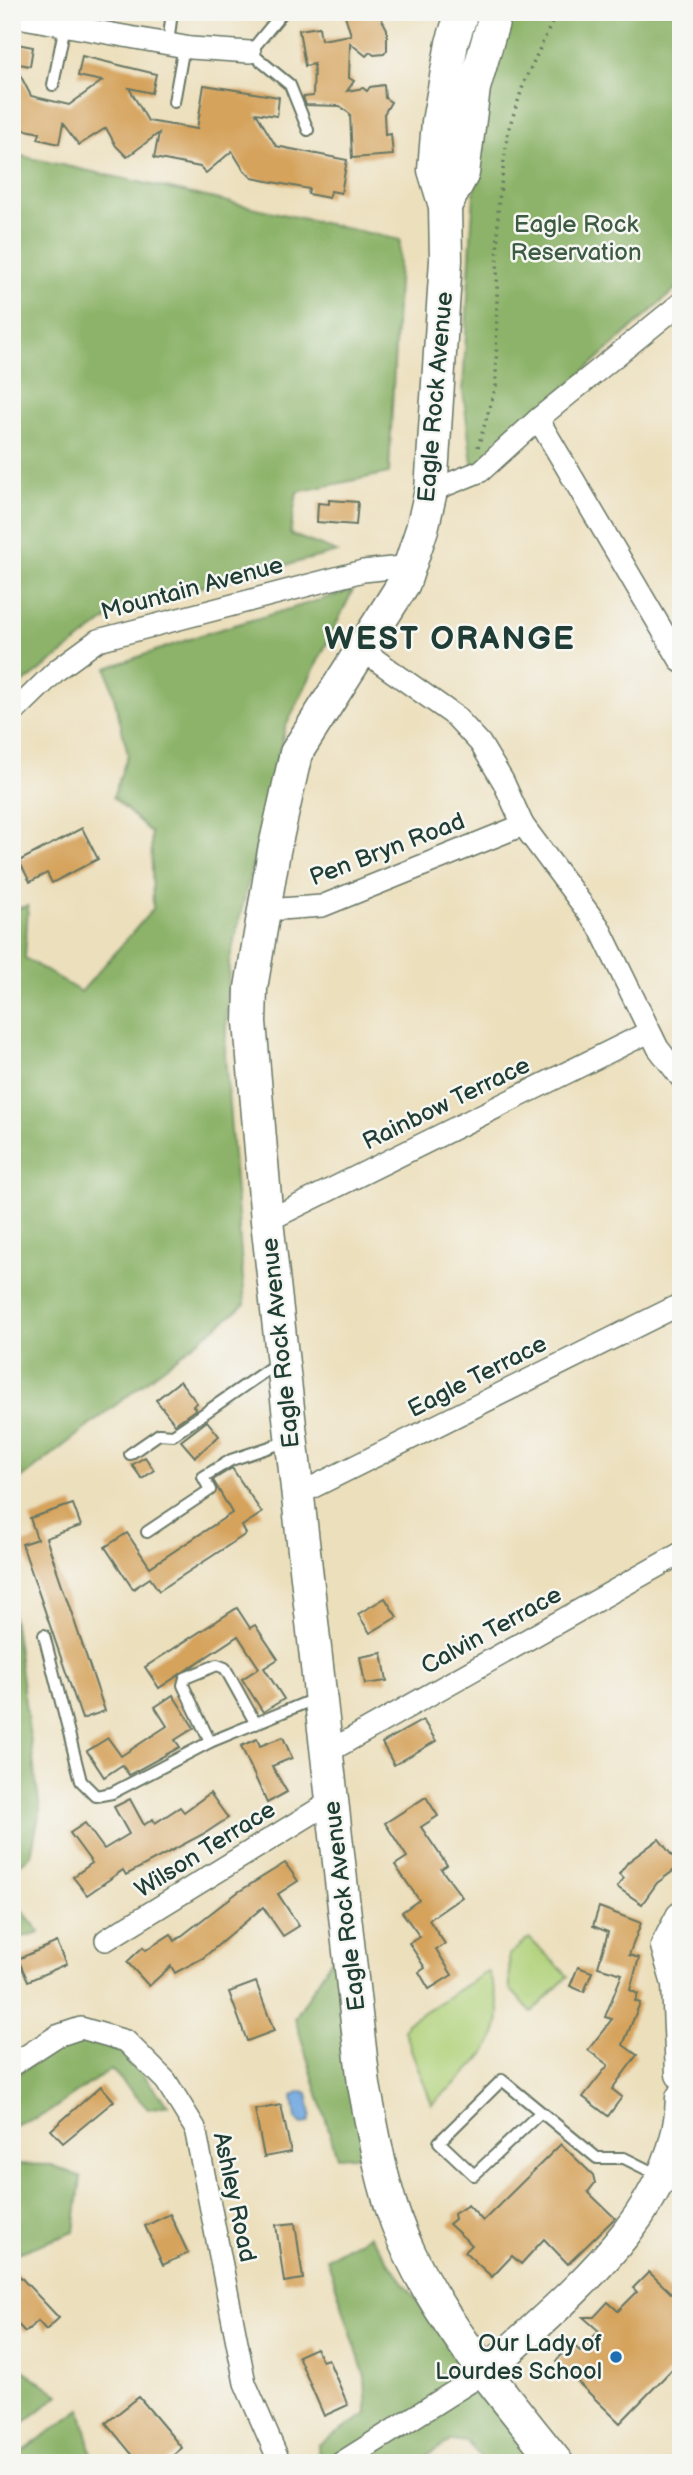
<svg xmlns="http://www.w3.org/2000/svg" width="693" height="2475" font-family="'Balsamiq Sans',sans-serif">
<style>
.green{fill:#b0d179;stroke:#688756;stroke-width:2}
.forest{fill:#8cb369;stroke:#56784e;stroke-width:2}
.water{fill:#73a9e1;stroke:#49738a;stroke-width:2}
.building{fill:#d5a35c}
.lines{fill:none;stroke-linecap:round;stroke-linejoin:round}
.lane-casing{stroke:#677664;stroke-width:14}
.street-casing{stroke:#677664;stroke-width:24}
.secondary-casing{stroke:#677664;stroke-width:33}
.primary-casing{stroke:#677664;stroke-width:35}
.path{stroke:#677664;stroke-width:3.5;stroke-dasharray:2 5;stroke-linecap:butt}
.lane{stroke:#fff;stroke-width:10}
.street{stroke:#fff;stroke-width:21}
.secondary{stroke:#fff;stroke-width:30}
.primary{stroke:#fff;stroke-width:32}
.poi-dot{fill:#1f6fb2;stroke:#f6f6f2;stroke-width:2.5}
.labels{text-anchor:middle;stroke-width:5;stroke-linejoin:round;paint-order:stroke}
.park-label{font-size:24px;fill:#3c5b42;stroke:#f6f6f2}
.street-label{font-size:24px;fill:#1f3d34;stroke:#f6f6f2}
.poi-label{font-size:24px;fill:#1f3d34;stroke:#f6f6f2;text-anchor:end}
.district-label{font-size:32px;font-weight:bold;letter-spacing:2px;fill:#1f3d34;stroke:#f6f6f2}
</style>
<rect width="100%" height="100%" fill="#f6f6f2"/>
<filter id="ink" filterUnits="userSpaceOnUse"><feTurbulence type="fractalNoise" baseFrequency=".0143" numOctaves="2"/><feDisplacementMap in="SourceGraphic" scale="14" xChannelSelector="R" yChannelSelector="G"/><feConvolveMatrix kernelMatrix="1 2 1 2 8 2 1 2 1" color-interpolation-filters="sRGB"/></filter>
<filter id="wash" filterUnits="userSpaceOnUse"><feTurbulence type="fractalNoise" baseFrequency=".00686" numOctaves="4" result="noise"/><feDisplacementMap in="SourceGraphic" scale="28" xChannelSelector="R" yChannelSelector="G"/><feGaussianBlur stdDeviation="1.57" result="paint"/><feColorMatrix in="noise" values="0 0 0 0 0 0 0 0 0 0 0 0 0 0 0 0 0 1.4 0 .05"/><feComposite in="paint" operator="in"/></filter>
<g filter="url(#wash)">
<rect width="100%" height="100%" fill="#ecdfbc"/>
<g class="green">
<path d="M529 1938 568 1976 532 2012 510 1989 509 1955Z"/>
<path d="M488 1971C492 1982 496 1992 498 2003 507 2047 460 2078 432 2104L404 2031 407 2023Z"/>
</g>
<g class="forest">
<path d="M512 12H681V284L473 471 463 391 472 221 484 67Z"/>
<path d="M12 154 400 240 389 473 297 492 290 534 337 552 123 607 12 692Z"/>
<path d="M353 590 285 728 229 963 225 1055 245 1304 12 1486V909L28 906 25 958 81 992 153 909 151 833 113 797 128 754 107 668 201 635Z"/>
<path d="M12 1609 40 1810 31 1855 12 1870Z"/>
<path d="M12 1898 40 1932 12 1940Z"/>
<path d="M333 1957 367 2155 337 2157 295 2018Z"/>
<path d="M78 2037 124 2053 168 2105 148 2109 111 2069 47 2113 12 2127V2077Z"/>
<path d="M12 2164 52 2165 81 2177 74 2232 12 2255Z"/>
<path d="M369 2235 536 2463H486L467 2442 452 2440 416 2463H319L318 2445 367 2414 365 2377 327 2258Z"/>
<path d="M12 2362 59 2395 12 2432Z"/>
<path d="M81 2409 94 2463H12V2459Z"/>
</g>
<path class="water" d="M302 2091 307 2093 311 2115 308 2123 302 2124 296 2119 293 2095Z"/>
<g id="blocks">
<g class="building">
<path d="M344 12H378L387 29V50L384 54 374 55 370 52 366 56 350 43 349 78 354 81 347 91 363 88 367 91 370 87 384 85 385 98 391 102 384 114 385 135 391 134 393 155 352 158 350 114 340 106 306 105 303 97 313 96 314 64 305 66 299 30 319 27 321 40 351 35Z"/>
<path d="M12 43 33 47 30 66 14 63 31 96 69 105 102 81 78 76 82 56 156 74 152 93 129 88 148 121 197 129 204 85 279 97 277 116 256 113 276 146 347 160 341 193 331 191 329 198 308 194 309 189 252 178 243 169 232 151 206 173 200 167 154 158 159 133 127 157 116 146 106 128 79 145 63 124 59 144 38 139 40 133 12 127Z"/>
<path d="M329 500 358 502 356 525 317 522 318 503 329 504Z"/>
<path d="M82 828 98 859 52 883 47 873 30 882 19 861Z"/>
<path d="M180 1381 197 1403 193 1406 196 1409 175 1424 156 1400Z"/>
<path d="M207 1421 219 1436 195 1457 181 1441Z"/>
<path d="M145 1457 154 1470 142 1479 132 1465Z"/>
<path d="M232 1468 262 1513 242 1526 246 1534 159 1591 150 1578 133 1589 105 1547 127 1533 150 1567 232 1513 213 1480Z"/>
<path d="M73 1504 81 1526 46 1538 105 1711 82 1719 22 1544 37 1539 30 1518Z"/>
<path d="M385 1598 397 1617 370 1633 358 1614Z"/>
<path d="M237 1608 250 1628 255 1625 278 1659 264 1668 284 1699 263 1712 242 1679 259 1668 238 1636 159 1688 145 1667Z"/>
<path d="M382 1653 387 1681 365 1684 360 1657Z"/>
<path d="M173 1695 194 1728 175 1740 180 1747 129 1775 122 1765 104 1777 87 1751 108 1738 121 1756 167 1726 155 1707Z"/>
<path d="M423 1720 436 1741 394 1765 382 1743Z"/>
<path d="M283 1737 292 1758 272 1766 287 1792 267 1803 241 1746 257 1739 260 1746Z"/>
<path d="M210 1793 228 1818 207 1832 126 1875 123 1870 87 1895 73 1877 92 1863 70 1833 85 1823 104 1849 129 1834 114 1807 130 1799 144 1825 153 1819 155 1823 180 1807 184 1812Z"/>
<path d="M426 1797 438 1816 421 1827 447 1865 441 1869 462 1897 429 1920 445 1944 436 1949 452 1975 429 1989 419 1972 425 1968 409 1943 420 1937 402 1912 419 1900 395 1865 407 1857 385 1823Z"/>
<path d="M659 1839 680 1866 657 1883 642 1904 617 1887 624 1878 619 1874 628 1862Z"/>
<path d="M285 1863 298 1881 278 1894 299 1926 283 1936 263 1907 203 1958 175 1973 171 1966 149 1986 127 1962 143 1947 146 1950 171 1934 175 1941 238 1892Z"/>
<path d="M599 1907 641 1923 629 1955 639 1958 630 1990 638 1994 635 2001 640 2003 623 2045 637 2055 612 2089 622 2097 608 2116 583 2097 608 2065 588 2050 612 2019 605 2017 622 1974 598 1967 608 1932 593 1926Z"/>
<path d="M57 1942 67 1964 28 1981 18 1959Z"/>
<path d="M578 1967 592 1972 584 1992 570 1986Z"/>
<path d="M256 1982 274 2031 247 2041 229 1992Z"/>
<path d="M101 2086 114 2101 63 2143 51 2130Z"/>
<path d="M281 2105 291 2152 264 2157 255 2110Z"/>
<path d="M561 2144 593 2175 595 2183 588 2192 615 2218 568 2264 544 2239 521 2264 512 2256 492 2277 465 2252 472 2245 449 2224 455 2219 454 2214 468 2205 483 2221Z"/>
<path d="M170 2214 188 2253 163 2265 145 2226Z"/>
<path d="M295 2223 303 2279 284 2282 276 2225Z"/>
<path d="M12 2268 59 2318 46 2330 38 2321 25 2332 12 2318Z"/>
<path d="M649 2272 671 2293 681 2282V2360L620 2423 556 2361 572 2344 580 2351 599 2331 583 2317H594L608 2302 618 2311 637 2292 633 2288Z"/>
<path d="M316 2348 322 2361 328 2359 348 2405 324 2416 298 2356Z"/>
<path d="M139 2397 182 2448 164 2463H139L106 2423Z"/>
</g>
</g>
</g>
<g filter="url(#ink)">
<use href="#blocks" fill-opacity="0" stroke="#677664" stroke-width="2"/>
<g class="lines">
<defs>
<g id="lane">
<path d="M283 12 250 52 290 85 308 130"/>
<path d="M168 44 172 12"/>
<path d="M53 85 65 25"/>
<path d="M174 102 184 46"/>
<path d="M130 1454 159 1434 173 1435 280 1361"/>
<path d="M147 1532 210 1490 203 1477 231 1460 288 1441"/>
<path d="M44 1635 81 1781 96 1796 112 1793 210 1742 317 1698"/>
<path d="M210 1742 183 1685 185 1678 217 1665 225 1668 256 1724"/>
<path d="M541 2112 474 2175 439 2142 502 2080 597 2158H624L658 2175"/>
</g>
<g id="street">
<path d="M12 16 191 48 250 52"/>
<path d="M538 419 681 662"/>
<path d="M431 491 481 471 538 419 681 303"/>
<path d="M362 650 455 716 480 743 503 781 523 825 599 927 658 1048 681 1078"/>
<path d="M12 714 57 670 98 640 363 571 411 566"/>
<path d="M266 910 322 906 523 825"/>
<path d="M267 1221 649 1032"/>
<path d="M297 1495 681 1304"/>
<path d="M326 1753 681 1553"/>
<path d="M106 1940 332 1801"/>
<path d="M12 2065 57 2036 81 2028 126 2041 166 2081 195 2128 245 2383 280 2463"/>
<path d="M341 2463 487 2371"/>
</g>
<g id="secondary">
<path d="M681 1917 666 1946 677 1984 681 2074"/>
<path d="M487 2371C563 2300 679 2212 681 2098"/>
</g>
<g id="primary">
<path d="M462 12 452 43 438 122 434 170 445 206 446 260 431 491 422 529 404 583 296 753 274 851 251 988 250 1022 267 1221 364 2085C375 2141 384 2202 410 2254 446 2330 505 2397 557 2463"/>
<path d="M445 206 463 173 474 88 496 12"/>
</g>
</defs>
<use href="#lane" class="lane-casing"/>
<use href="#street" class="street-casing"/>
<use href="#secondary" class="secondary-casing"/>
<use href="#primary" class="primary-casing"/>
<path class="path" d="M478 447 496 386 498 208 508 131 525 80 557 12"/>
<use href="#lane" class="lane"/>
<use href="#street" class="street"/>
<use href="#secondary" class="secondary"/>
<use href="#primary" class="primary"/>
</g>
</g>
<circle class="poi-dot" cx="616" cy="2357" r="7"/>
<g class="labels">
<g class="park-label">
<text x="576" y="232">Eagle Rock<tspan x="576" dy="28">Reservation</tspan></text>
</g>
<g class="street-label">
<text transform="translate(435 397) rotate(-85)" y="8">Eagle Rock Avenue</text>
<text transform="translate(192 588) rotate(-15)" y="8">Mountain Avenue</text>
<text transform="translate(387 849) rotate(-21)" y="8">Pen Bryn Road</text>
<text transform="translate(446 1103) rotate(-26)" y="8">Rainbow Terrace</text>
<text transform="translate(280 1343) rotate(-96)" y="8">Eagle Rock Avenue</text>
<text transform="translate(477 1376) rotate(-27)" y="8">Eagle Terrace</text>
<text transform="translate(491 1630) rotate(-29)" y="8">Calvin Terrace</text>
<text transform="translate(205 1849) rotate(-32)" y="8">Wilson Terrace</text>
<text transform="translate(344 1906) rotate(-97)" y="8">Eagle Rock Avenue</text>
<text transform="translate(235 2197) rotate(78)" y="8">Ashley Road</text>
</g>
<g class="poi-label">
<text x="602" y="2351">Our Lady of<tspan x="602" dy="28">Lourdes School</tspan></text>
</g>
<g class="district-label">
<text x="450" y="649">WEST ORANGE</text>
</g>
</g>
<rect width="693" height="2475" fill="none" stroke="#f6f6f2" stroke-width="42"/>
</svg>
